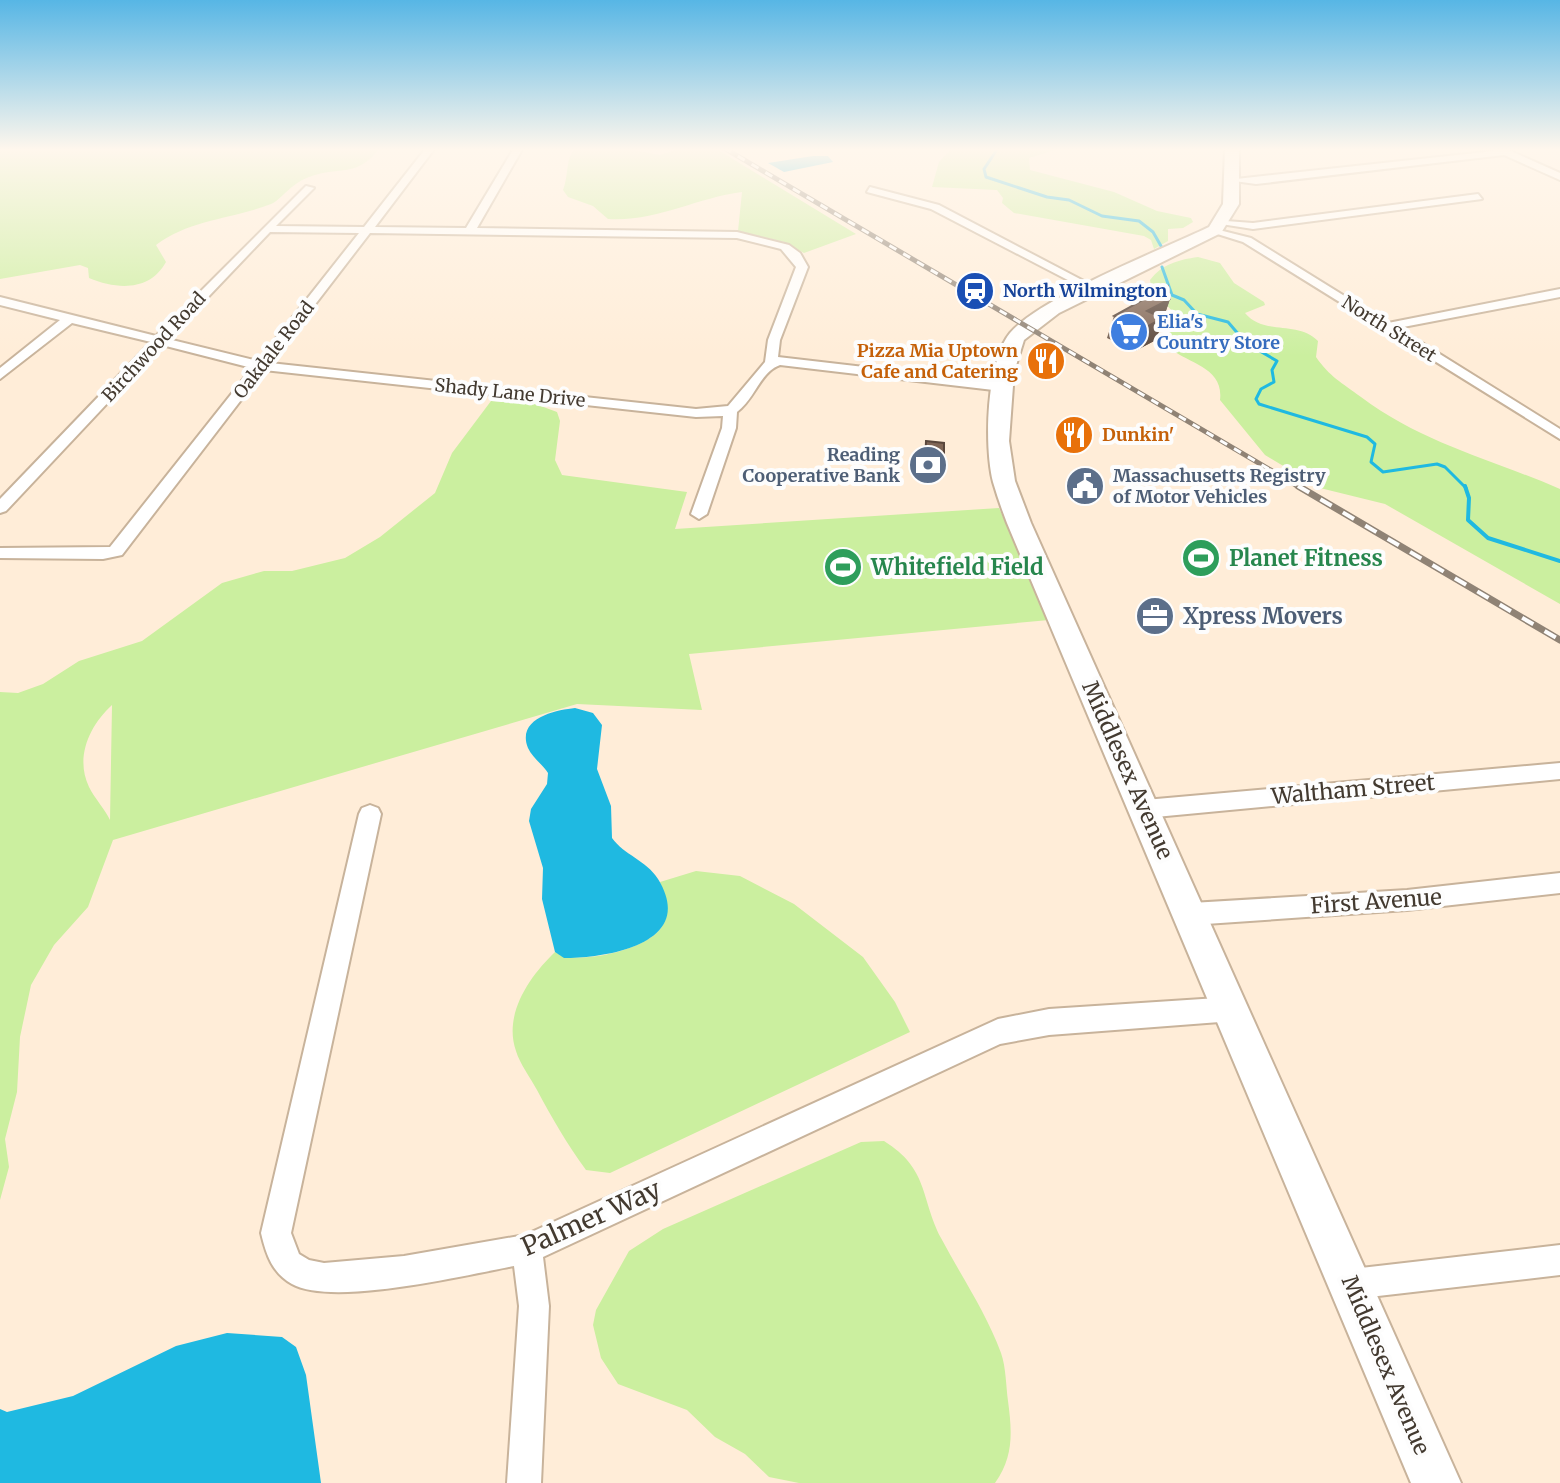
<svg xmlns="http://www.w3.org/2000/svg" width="1560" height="1483" font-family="Merriweather,serif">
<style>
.green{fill:#cbef9f;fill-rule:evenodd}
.water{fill:#1fb9e1}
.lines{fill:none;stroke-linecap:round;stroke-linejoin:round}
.stream-far1{stroke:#1fb9e1;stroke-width:3}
.stream{stroke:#1fb9e1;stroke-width:4}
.minor-casing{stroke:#c8b39b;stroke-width:4}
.secondary-casing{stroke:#c8b39b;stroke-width:4}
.minor{fill:#fff;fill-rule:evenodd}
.secondary{fill:#fff;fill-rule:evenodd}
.rail-far1-casing{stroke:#908375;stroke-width:5}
.rail-casing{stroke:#908375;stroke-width:7}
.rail-far1{stroke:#fdfdfd;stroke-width:3;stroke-dasharray:8;stroke-linecap:butt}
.rail{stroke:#fdfdfd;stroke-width:4;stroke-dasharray:13;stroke-linecap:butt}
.wall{fill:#6e584a}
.shaded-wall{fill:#5a473c}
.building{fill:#806656;stroke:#5a473c;stroke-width:2}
.labels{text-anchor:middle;stroke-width:8;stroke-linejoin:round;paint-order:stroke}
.far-transit-label{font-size:18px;font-weight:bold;fill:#164399;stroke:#fdfdfd;text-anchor:start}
.far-shop-label{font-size:18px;font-weight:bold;fill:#366cbe;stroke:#fdfdfd;text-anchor:start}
.far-street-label{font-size:18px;fill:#433a30;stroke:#fdfdfd}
.far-food-label{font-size:18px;font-weight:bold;fill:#c56008;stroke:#fdfdfd;text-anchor:end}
.far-service-label{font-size:18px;font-weight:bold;fill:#4e5e75;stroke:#fdfdfd;text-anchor:end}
.leisure-label{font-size:22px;font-weight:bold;fill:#27864d;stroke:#fdfdfd;text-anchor:start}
.service-label{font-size:22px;font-weight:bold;fill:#4e5e75;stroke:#fdfdfd;text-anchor:start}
.street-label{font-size:22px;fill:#433a30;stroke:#fdfdfd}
.near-street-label{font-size:26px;fill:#433a30;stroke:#fdfdfd}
</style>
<rect width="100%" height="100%" fill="#ffedd8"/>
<g class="green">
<path d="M0 148H380C355 179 342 165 309 177 290 184 280 201 271 204 233 219 190 219 156 245L166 262C150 291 118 290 89 278L88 268 80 265 0 279Z"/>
<path d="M575 148H622L660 155 681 148H715L856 234 804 253 784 242 738 231 742 192C695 198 657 222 608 219L593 206 568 197 563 190C569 175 565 160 575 148Z"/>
<path d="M952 148H1061L1029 158 1030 170 1114 192 1157 211 1191 218 1193 222 1183 228 1168 229V241L1154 249 1151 240 1144 236 1014 213 1002 203 1003 198 997 190 932 187 939 162Z"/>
<path d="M1198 257 1220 263 1234 283 1264 302 1265 305 1245 313C1264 336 1298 320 1318 341L1316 357C1329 376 1342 383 1361 397 1422 443 1491 459 1560 489V604L1385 504 1320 488 1265 455 1220 400C1224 368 1190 364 1171 349L1169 333 1179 318 1152 290 1150 280C1162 264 1178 260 1198 257Z"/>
<path d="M491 401 530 402 557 412 560 421 555 460 562 475 687 492 675 529 999 508 1049 620 689 654 702 710 577 704 113 840 88 907 54 945 31 985 20 1037 17 1092 5 1139 9 1167 0 1200V692L18 693 43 684 79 661 142 641 222 583 264 571H292L345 558 380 537 435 493 452 453ZM112 705V706L110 820C105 809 95 799 89 787 75 758 89 726 112 705Z"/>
<path d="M696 871 740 876 794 904 863 957 895 1002 910 1032 610 1173 586 1170C567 1144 552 1118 537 1090 530 1077 520 1064 516 1051 503 1014 530 976 555 952 577 967 651 949 663 925 671 911 664 896 660 882Z"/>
<path d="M884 1141C929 1169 920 1197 941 1238 961 1276 986 1312 1001 1353 1006 1367 1006 1386 1008 1401 1012 1432 1014 1456 995 1483H799L769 1477 745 1454 715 1437 687 1410 618 1384 601 1358 593 1325 596 1310 629 1251 663 1229 861 1142Z"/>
</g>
<g class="water">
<path d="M813 156H828L833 162 784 172 768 163Z"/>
<path d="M575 708 593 713 602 725 597 769 611 806 612 838C624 855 646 860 658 879 698 944 606 958 564 958L555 952 542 899 543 868 529 821 531 809 547 784 548 773C543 765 532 757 528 748 516 718 556 710 575 708Z"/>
<path d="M227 1333 282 1337 296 1347 306 1375 321 1483H0V1409L7 1412 73 1396 176 1346Z"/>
</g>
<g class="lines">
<g class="stream-far1">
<path d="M998 148 984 169 986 177 1047 197 1069 200 1102 216 1139 221 1153 232 1161 246"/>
<path d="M1162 267 1172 295 1184 300 1197 314 1228 322 1246 343 1277 361 1272 370 1274 382 1261 389 1256 399 1259 404 1367 437 1375 444 1371 462 1383 472 1437 464 1445 467 1466 488"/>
</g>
<path class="stream" d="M1465 486 1469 498 1468 520 1488 538 1560 561"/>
<defs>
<g id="minor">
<path d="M426 148H435L375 227 466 228 514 148H523L477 228 737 232 789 245 800 253 808 267 780 340 778 357 1002 383 1009 387 1002 391 780 365C760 372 755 399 737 412L736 428 707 514 699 519 691 514 722 428 723 416 696 417 264 370 122 555 103 559 0 558V548L110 547 252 368 162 345 6 511 0 513V499L151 342 72 323 0 379V368L60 320 0 305V297L156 336 306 186 314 188 276 226 364 227ZM270 232 359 233 258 361 168 339ZM370 233 737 238 781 249 796 267 768 340 765 362 728 406 696 409 270 363Z"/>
<path d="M1492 148H1504L1560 173V180L1504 155 1256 184 1227 180 1494 151Z"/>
<path d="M870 187 939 205 1099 289 1089 291 931 209 867 192Z"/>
<path d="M1478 194 1482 199 1253 229 1221 224 1226 221 1253 223Z"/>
<path d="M1211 228 1251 238 1388 323 1560 289V297L1398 328 1560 429V439L1243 242 1211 232Z"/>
<path d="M1560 763V779L1145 818 1137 815 1134 809 1137 803 1145 800Z"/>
<path d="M370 805 378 808 381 814 291 1233 299 1254 309 1260 324 1263 404 1256 525 1235 998 1019 1049 1009 1233 997 1242 1000 1245 1009 1242 1018 1233 1021 1049 1035 1000 1044 543 1257 549 1306 541 1483H507L519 1306 514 1266C466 1275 333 1307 292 1284 272 1273 266 1254 261 1233L359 814 362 808Z"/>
<path d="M1560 873V893L1407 910 1191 925 1183 921 1179 914 1183 907 1191 903 1407 890Z"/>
<path d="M1560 1245V1275L1352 1299 1341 1295 1337 1284 1341 1273 1352 1269Z"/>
</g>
<path id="secondary" d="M1225 148H1239V204L1221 233 1059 313 1024 340 1014 372 1009 441 1015 481 1031 523 1461 1483H1411L1007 523C1002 510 997 496 993 482 984 447 986 362 1010 333 1041 297 1161 250 1209 227L1223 204Z"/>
</defs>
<use href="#minor" class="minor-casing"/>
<use href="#secondary" class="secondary-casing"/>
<use href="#minor" class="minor"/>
<use href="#secondary" class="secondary"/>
<defs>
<path id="rail-far1" d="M724 148 1301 488"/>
<path id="rail" d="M1298 486 1560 640"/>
</defs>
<use href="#rail-far1" class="rail-far1-casing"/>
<use href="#rail" class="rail-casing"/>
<use href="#rail-far1" class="rail-far1"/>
<use href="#rail" class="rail"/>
</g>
<g class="wall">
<path d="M1170 299 1156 340 1135 351 1107 338 1114 316Z"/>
<path d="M926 441 944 465 942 476 923 474Z"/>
</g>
<path class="shaded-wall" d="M1170 299 1156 340 1135 351 1143 329 1147 311Z"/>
<g class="building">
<path d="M1168 286 1170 299 1147 311 1163 318 1143 329 1114 316Z"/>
<path d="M926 441 944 443V465L925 463Z"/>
</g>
<linearGradient id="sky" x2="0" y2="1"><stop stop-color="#57b6e5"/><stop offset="0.42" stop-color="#fff7ed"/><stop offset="1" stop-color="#fff7ed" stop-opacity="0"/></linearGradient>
<rect width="1560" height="356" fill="url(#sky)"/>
<defs>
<symbol id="station-disc" viewBox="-11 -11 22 22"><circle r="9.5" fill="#1a4fb4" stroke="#fdfdfd"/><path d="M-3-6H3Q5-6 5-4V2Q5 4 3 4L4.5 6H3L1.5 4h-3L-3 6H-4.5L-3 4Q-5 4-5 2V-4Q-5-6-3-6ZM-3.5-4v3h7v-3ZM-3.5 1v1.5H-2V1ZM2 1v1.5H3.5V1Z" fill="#fff"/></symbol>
<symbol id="supermarket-disc" viewBox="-11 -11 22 22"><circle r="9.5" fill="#3f7fe0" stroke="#fdfdfd"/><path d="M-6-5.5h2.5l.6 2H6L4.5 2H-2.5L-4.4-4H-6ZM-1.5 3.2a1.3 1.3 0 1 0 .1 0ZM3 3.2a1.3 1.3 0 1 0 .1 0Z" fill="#fff"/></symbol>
<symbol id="restaurant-disc" viewBox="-11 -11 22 22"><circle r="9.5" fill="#e8710a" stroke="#fdfdfd"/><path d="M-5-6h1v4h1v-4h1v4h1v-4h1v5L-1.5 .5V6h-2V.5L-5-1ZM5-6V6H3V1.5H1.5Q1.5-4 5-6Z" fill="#fff"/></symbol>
<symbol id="bank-disc" viewBox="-11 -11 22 22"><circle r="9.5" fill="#5c6f8a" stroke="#fdfdfd"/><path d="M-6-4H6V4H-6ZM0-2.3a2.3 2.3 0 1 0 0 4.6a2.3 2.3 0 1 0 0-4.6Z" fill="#fff"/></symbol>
<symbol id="civic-disc" viewBox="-11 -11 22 22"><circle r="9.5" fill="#5c6f8a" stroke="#fdfdfd"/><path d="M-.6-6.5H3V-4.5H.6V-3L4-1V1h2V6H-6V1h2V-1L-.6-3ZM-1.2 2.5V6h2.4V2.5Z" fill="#fff"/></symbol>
<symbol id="stadium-disc" viewBox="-11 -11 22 22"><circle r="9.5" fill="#2e9e5b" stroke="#fdfdfd"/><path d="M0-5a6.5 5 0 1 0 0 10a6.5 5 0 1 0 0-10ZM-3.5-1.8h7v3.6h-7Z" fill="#fff"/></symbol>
<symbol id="office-disc" viewBox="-11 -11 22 22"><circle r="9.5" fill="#5c6f8a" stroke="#fdfdfd"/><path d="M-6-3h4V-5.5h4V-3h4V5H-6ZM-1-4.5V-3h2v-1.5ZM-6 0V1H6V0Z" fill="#fff"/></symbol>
</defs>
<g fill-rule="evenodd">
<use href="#station-disc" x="953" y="269" width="44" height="44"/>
<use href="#supermarket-disc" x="1107" y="310" width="44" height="44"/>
<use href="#restaurant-disc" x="1024" y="339" width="44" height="44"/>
<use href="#restaurant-disc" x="1052" y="413" width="44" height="44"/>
<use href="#bank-disc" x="906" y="443" width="44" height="44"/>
<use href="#civic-disc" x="1063" y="464" width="44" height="44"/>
<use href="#stadium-disc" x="1179" y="536" width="44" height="44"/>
<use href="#stadium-disc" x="821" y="545" width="44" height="44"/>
<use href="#office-disc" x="1133" y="594" width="44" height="44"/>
</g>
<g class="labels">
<g class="far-transit-label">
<text x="1003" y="297">North Wilmington</text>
</g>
<g class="far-shop-label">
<text x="1157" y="328">Elia's<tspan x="1157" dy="21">Country Store</tspan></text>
</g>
<g class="far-street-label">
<text transform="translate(1389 329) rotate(32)" y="6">North Street</text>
<text transform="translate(154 347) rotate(-47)" y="6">Birchwood Road</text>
<text transform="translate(274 350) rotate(-52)" y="6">Oakdale Road</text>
<text transform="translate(510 393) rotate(6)" y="6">Shady Lane Drive</text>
</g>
<g class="far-food-label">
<text x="1018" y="357">Pizza Mia Uptown<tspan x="1018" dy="21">Cafe and Catering</tspan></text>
<text x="1102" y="441" text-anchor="start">Dunkin'</text>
</g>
<g class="far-service-label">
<text x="900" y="461">Reading<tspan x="900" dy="21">Cooperative Bank</tspan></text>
<text x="1113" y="482" text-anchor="start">Massachusetts Registry<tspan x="1113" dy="21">of Motor Vehicles</tspan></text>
</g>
<g class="leisure-label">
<text x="1229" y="566">Planet Fitness</text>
<text x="871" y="575">Whitefield Field</text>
</g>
<g class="service-label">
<text x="1183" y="624">Xpress Movers</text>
</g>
<g class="street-label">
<text transform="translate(1128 770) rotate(66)" y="8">Middlesex Avenue</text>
<text transform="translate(1353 789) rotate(-5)" y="8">Waltham Street</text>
<text transform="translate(1376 901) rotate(-4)" y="8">First Avenue</text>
<text transform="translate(1386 1365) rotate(67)" y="8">Middlesex Avenue</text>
</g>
<g class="near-street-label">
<text transform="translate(591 1218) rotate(-24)" y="9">Palmer Way</text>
</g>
</g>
</svg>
